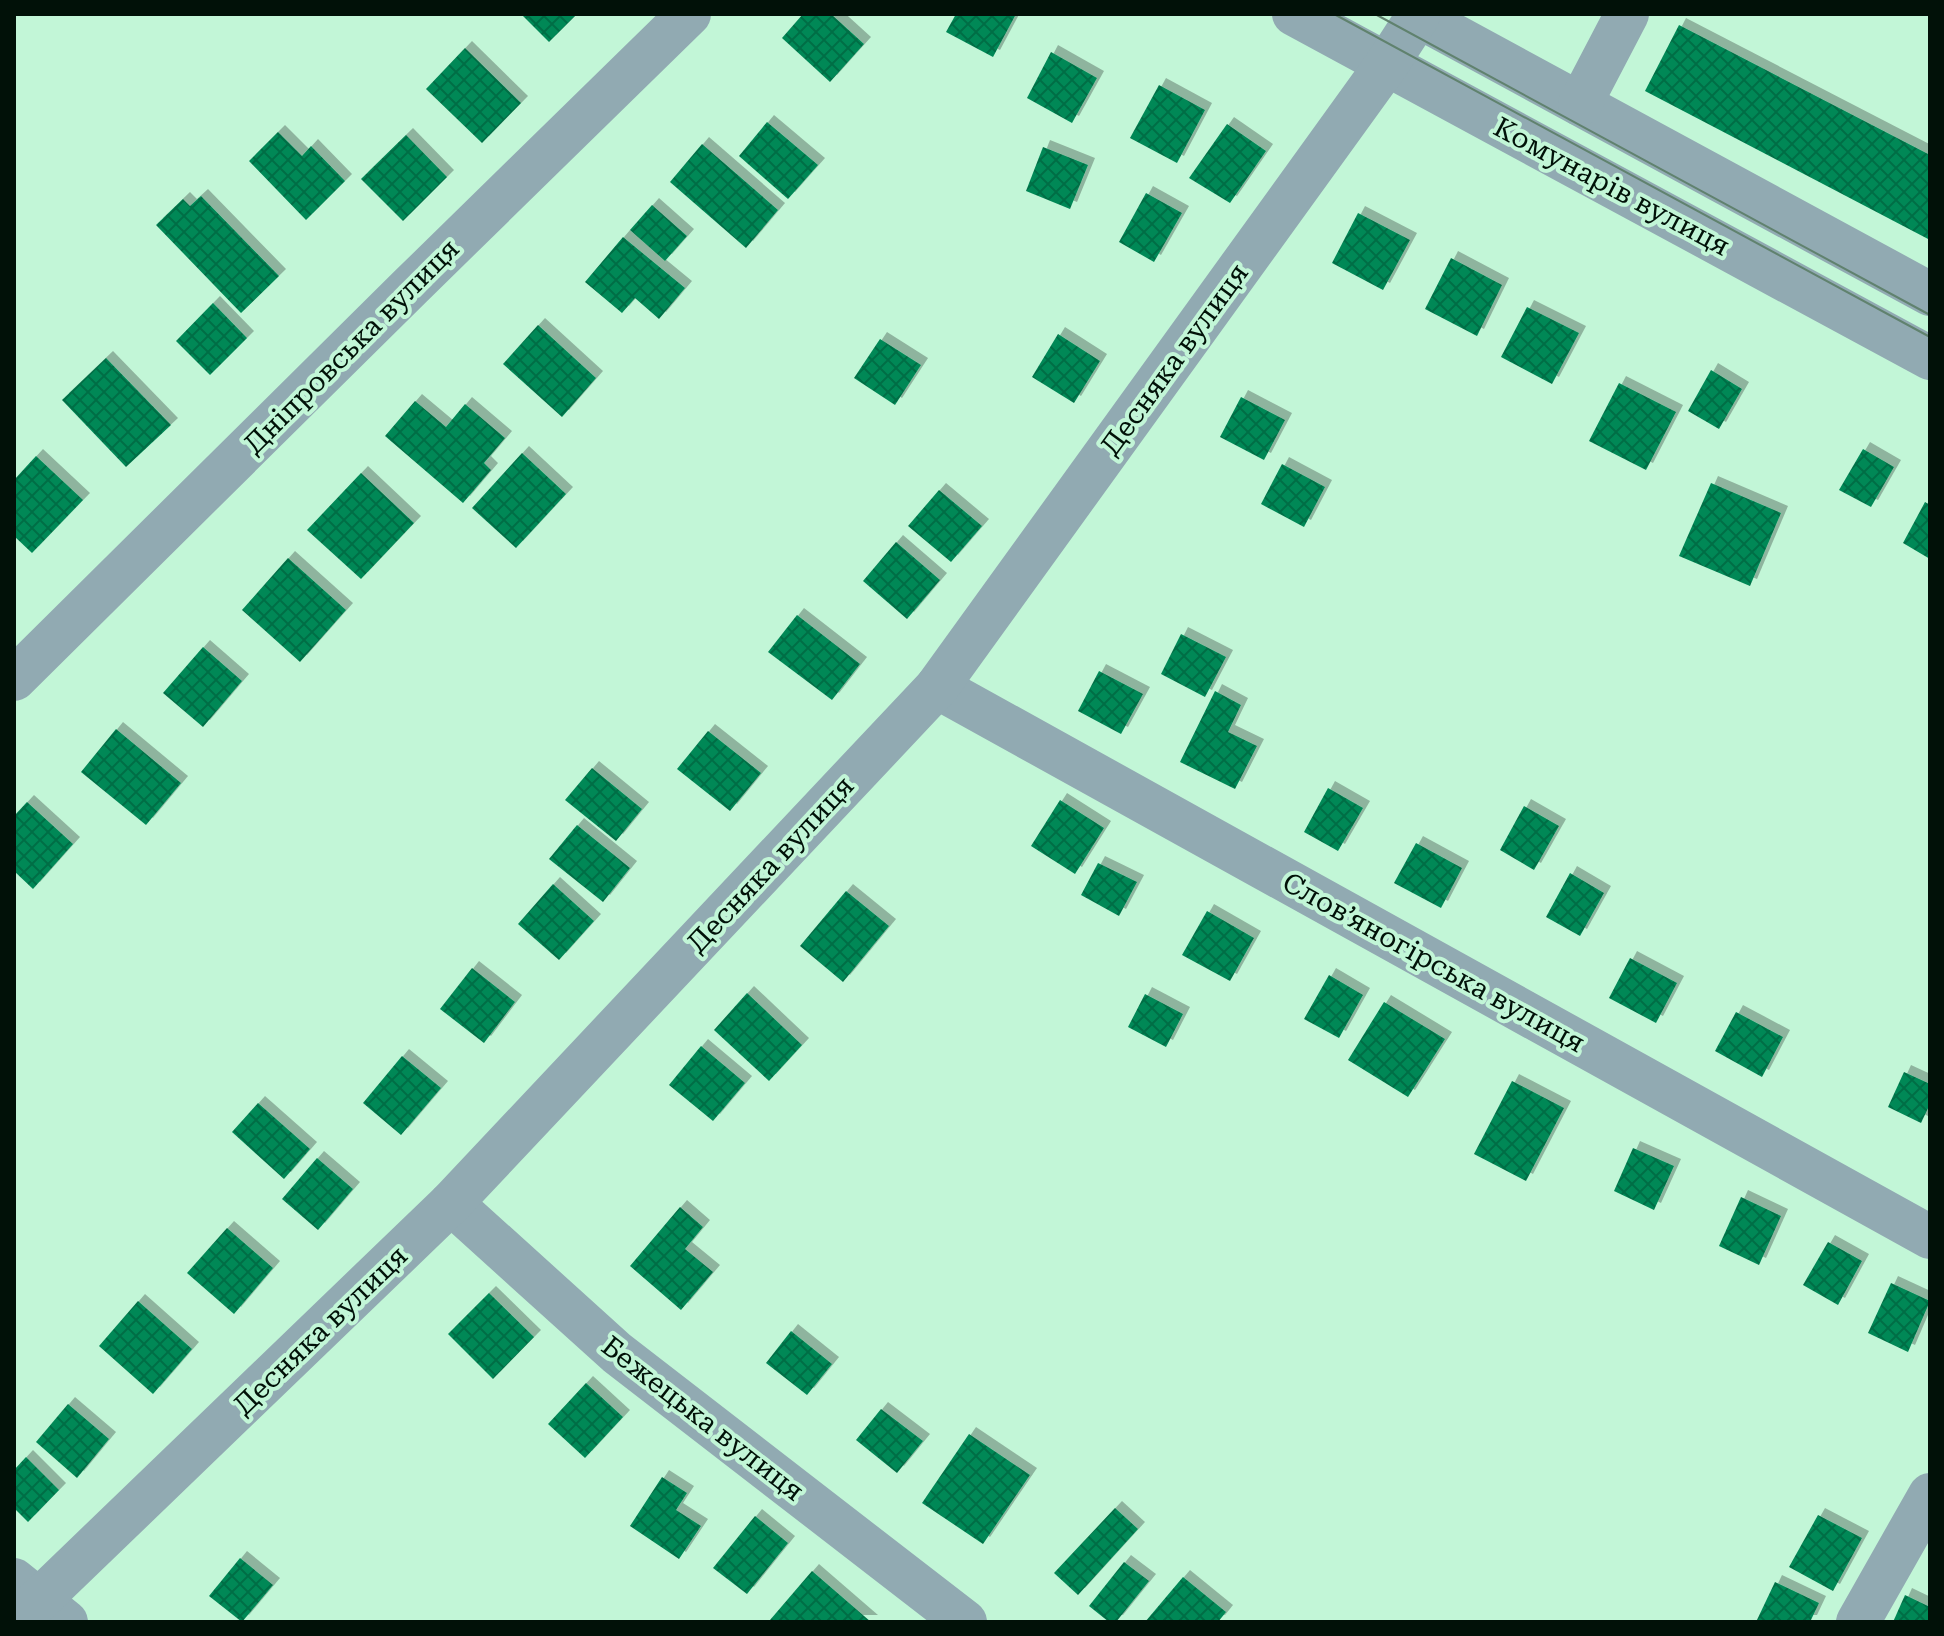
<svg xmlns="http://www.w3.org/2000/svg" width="1944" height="1636" font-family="'Roboto Serif',serif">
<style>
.building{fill:url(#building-cross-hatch);filter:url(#shadow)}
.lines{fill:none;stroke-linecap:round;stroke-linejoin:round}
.minor{stroke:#91aab2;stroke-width:44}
.tram{stroke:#60826e;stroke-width:2}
.labels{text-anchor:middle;stroke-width:8;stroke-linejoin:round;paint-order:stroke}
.street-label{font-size:28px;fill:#011108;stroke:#c2f6d7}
</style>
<defs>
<pattern id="building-cross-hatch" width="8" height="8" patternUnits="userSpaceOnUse" patternTransform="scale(2)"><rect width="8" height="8" fill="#048856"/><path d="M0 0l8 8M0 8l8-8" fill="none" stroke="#036e45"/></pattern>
<filter id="shadow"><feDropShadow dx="7" dy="-7" stdDeviation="0" flood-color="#0004"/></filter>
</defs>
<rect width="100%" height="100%" fill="#c2f6d7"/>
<g class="building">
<path d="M521 14H577L549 42Z"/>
<path d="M803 14H831L864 44 830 82 782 38Z"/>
<path d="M956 14H1016L993 57 946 32Z"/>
<path d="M1679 25 1930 155V240L1645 91Z"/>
<path d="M465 48 521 103 482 143 426 89Z"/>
<path d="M1051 52 1097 78 1072 123 1027 98Z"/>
<path d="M1159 85 1205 110 1177 163 1130 138Z"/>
<path d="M767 122 818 165 788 199 739 156Z"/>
<path d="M1227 124 1266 151 1230 203 1189 178Z"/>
<path d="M278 132 302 156 311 146 345 181 306 220 249 161Z"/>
<path d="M406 135 447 177 403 221 361 179Z"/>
<path d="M702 144 778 210 746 248 670 182Z"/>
<path d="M1043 147 1088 165 1070 209 1026 191Z"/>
<path d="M1146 193 1182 213 1154 262 1119 242Z"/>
<path d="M201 196 279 276 241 313 156 225 183 199 190 206Z"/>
<path d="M652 205 687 236 665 261 630 230Z"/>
<path d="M1358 213 1410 240 1383 290 1332 263Z"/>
<path d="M623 237 685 288 659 319 635 298 622 313 585 282Z"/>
<path d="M1451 258 1502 285 1477 336 1425 309Z"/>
<path d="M213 303 247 338 210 375 176 341Z"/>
<path d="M1527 307 1579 333 1552 384 1501 357Z"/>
<path d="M538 325 596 378 562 417 503 364Z"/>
<path d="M1058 334 1100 361 1074 403 1032 377Z"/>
<path d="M880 339 921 365 895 405 854 378Z"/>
<path d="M106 358 171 425 126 467 62 400Z"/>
<path d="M1711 370 1742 389 1719 429 1688 411Z"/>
<path d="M1619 383 1676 412 1646 470 1589 441Z"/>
<path d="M1241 397 1285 420 1264 460 1220 437Z"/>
<path d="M415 401 446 427 465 404 505 438 484 463 491 470 463 503 385 436Z"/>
<path d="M1863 449 1894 467 1871 507 1839 490Z"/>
<path d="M522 453 566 494 516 548 472 508Z"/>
<path d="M36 456 83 500 32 553 14 536V480Z"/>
<path d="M1282 464 1325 487 1304 527 1261 504Z"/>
<path d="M361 473 414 523 361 579 307 530Z"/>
<path d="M1711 483 1781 513 1750 586 1679 556Z"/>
<path d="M939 490 982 526 951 562 908 526Z"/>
<path d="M1925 502 1930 505V559L1903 543Z"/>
<path d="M896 542 940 580 907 619 863 581Z"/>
<path d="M288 558 346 610 300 662 242 610Z"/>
<path d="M797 615 860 664 832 700 768 652Z"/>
<path d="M1181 634 1226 657 1205 697 1161 674Z"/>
<path d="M203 647 242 681 203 727 163 693Z"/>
<path d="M1099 671 1143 694 1121 734 1078 711Z"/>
<path d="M1215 691 1241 705 1228 732 1257 746 1235 789 1180 762Z"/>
<path d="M116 729 181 783 146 825 81 772Z"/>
<path d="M708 731 761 773 730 811 677 769Z"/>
<path d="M592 768 642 809 616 841 565 800Z"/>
<path d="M1328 788 1363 808 1338 851 1304 832Z"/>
<path d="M1060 800 1104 828 1075 874 1031 846Z"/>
<path d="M27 802 73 844 33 889 14 871V816Z"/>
<path d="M1524 806 1559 826 1534 870 1500 850Z"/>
<path d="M577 825 630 868 603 902 549 859Z"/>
<path d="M1416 843 1462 868 1441 908 1394 883Z"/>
<path d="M1098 863 1137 882 1119 916 1081 895Z"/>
<path d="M1570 873 1604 893 1580 936 1546 917Z"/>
<path d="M553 884 594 921 559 960 518 924Z"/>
<path d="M846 891 889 926 843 982 800 946Z"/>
<path d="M1207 911 1254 938 1230 981 1182 955Z"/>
<path d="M1630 958 1677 983 1656 1023 1609 998Z"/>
<path d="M472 968 515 1002 484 1043 440 1009Z"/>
<path d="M1329 975 1363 995 1339 1038 1304 1019Z"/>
<path d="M747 993 802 1045 769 1081 714 1030Z"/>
<path d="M1145 994 1183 1014 1166 1047 1128 1027Z"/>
<path d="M1384 1002 1445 1039 1408 1097 1348 1060Z"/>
<path d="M1736 1012 1783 1037 1762 1077 1715 1051Z"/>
<path d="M701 1046 745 1083 713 1121 669 1085Z"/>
<path d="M402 1056 441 1088 401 1135 363 1103Z"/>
<path d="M1904 1072 1930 1084V1104L1921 1123 1888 1107Z"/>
<path d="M1512 1081 1564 1108 1526 1181 1474 1154Z"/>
<path d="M258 1103 310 1149 284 1179 232 1132Z"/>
<path d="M1633 1148 1674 1166 1654 1210 1614 1191Z"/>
<path d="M317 1158 353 1189 318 1230 282 1199Z"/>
<path d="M1741 1197 1781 1216 1759 1265 1719 1246Z"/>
<path d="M680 1207 703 1227 685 1249 713 1272 681 1310 630 1266Z"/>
<path d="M227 1228 273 1268 234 1314 187 1273Z"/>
<path d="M1828 1242 1862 1261 1838 1305 1803 1285Z"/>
<path d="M1891 1283 1930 1301 1908 1352 1868 1333Z"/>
<path d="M489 1293 534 1337 493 1379 448 1334Z"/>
<path d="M138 1301 192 1349 153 1394 99 1346Z"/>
<path d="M791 1331 832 1364 807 1395 766 1363Z"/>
<path d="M586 1383 623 1417 585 1458 548 1424Z"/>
<path d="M68 1404 109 1439 77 1478 36 1442Z"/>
<path d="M881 1409 923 1441 897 1473 856 1440Z"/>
<path d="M969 1434 1030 1475 983 1544 922 1503Z"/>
<path d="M26 1457 59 1490 28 1522 14 1508V1470Z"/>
<path d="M662 1477 687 1493 676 1510 701 1526 679 1559 630 1526Z"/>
<path d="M1115 1508 1138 1529 1078 1595 1054 1573Z"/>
<path d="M1818 1515 1862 1538 1833 1591 1789 1567Z"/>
<path d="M755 1516 788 1543 747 1594 713 1568Z"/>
<path d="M240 1558 273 1585 242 1622 209 1596Z"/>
<path d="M1124 1562 1149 1581 1116 1622H1109L1089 1606Z"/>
<path d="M812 1571 871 1622H772L770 1620Z"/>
<path d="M1183 1577 1226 1612 1218 1622H1145Z"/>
<path d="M1775 1582 1819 1603 1810 1622H1756Z"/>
<path d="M1905 1595 1930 1607V1622H1893Z"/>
</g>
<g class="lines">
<g class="minor">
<path d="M1294 14 1930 358"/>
<path d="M1414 14 1930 294"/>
<path d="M1580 104 1627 14"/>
<path d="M14 679 411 286 689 14"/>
<path d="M937 687 1930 1237"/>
<path d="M451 1203 617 1353 965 1622"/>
<path d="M14 1580 66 1622"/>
<path d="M16 1622 451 1203 937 687 1387 64 1418 16"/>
<path d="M1858 1622 1930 1495"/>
</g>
<g class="tram">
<path d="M1334 14 1930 337"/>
<path d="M1375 14 1930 315"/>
</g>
</g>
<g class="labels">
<g class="street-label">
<text transform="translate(1612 186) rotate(28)" y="10">Комунарів вулиця</text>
<text transform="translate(351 346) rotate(-45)" y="10">Дніпровська вулиця</text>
<text transform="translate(1174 359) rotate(-54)" y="10">Десняка вулиця</text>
<text transform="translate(770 864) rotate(-47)" y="10">Десняка вулиця</text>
<text transform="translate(1434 962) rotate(29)" y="10">Слов’яногірська вулиця</text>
<text transform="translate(320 1330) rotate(-44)" y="10">Десняка вулиця</text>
<text transform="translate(703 1418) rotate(38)" y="10">Бежецька вулиця</text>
</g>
</g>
<rect width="1944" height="1636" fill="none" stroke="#011108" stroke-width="32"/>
</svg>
